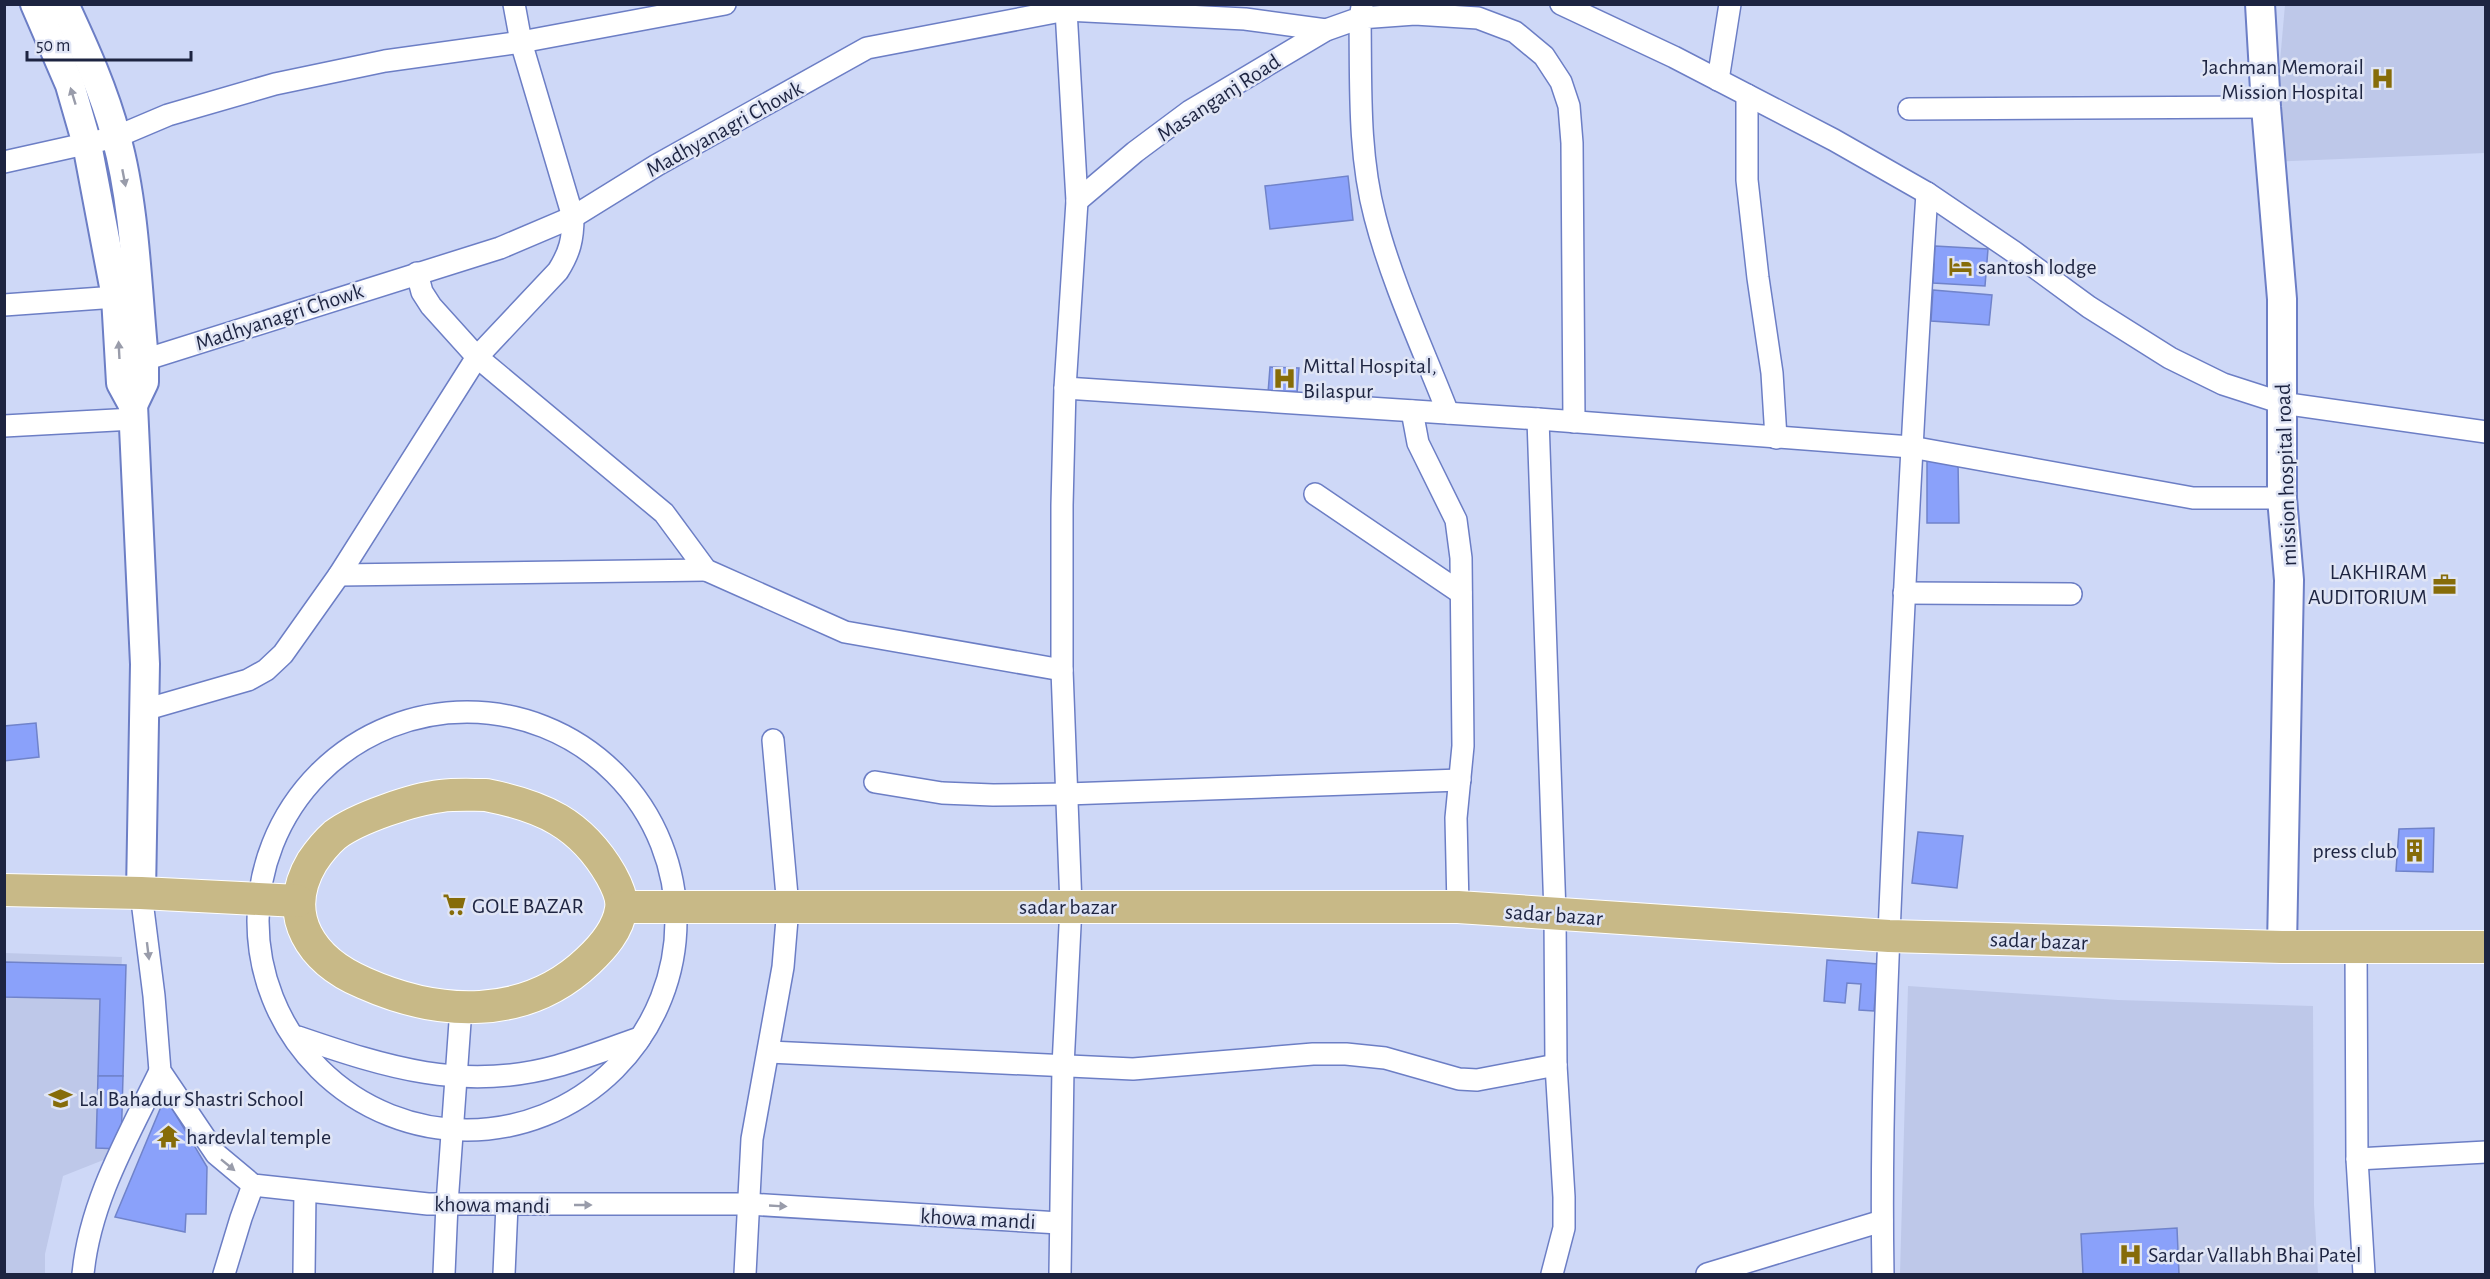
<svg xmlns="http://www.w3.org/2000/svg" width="2490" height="1279" font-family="'Alegreya Sans',sans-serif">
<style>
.built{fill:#bec8e9}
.building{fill:#8aa1fa;stroke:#7083ca;stroke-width:1.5}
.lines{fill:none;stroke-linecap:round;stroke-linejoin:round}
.street-casing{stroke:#6c7ec5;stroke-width:24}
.secondary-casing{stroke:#6c7ec5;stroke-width:32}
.primary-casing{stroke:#fff;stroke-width:34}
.street{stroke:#fff;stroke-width:21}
.secondary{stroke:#fff;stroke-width:28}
.primary{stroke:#c8b987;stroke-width:32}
.oneway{fill:#999caa}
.labels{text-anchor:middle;stroke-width:5;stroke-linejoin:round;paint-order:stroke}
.poi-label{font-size:22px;fill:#1d2441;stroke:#e0e5f5;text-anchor:start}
.street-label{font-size:22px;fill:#1d2441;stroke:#e0e5f5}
</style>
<rect width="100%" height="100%" fill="#ced8f7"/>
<g class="built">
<path d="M2285 5H2485V153L2271 162Z"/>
<path d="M5 953 122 957 111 1157 63 1176 45 1254V1274H5Z"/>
<path d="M1908 986 2118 1000 2313 1006 2314 1205 2318 1274H1900Z"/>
</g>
<g class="building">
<path d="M1348 176 1353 220 1270 229 1265 186Z"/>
<path d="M1935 246 1988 249 1985 286 1933 283Z"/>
<path d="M1933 290 1992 295 1989 325 1931 321Z"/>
<path d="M1270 367 1299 368 1297 394 1268 393Z"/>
<path d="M1927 461H1958L1959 523H1927Z"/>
<path d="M36 723 39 757 4 761V726Z"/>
<path d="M2434 828 2433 872 2396 871 2399 829Z"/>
<path d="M1918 832 1963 836 1957 888 1912 883Z"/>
<path d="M1827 960 1878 964 1874 1011 1859 1010 1861 984 1847 983 1845 1003 1824 1001Z"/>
<path d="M4 962 126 965 123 1076H98L100 999 4 997Z"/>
<path d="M98 1076H123L121 1149 96 1148Z"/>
<path d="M163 1102 170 1105 207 1167 206 1214H186L185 1232 115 1217Z"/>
<path d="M2177 1228 2179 1274H2083L2081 1234Z"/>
</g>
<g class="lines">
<defs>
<g id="street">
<path d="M1561 4 1674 57 1834 140 1927 193 2014 252 2089 307 2170 358 2223 384 2282 403 2486 432"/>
<path d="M1718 80 1730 4"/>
<path d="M1747 95V180L1758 278 1772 373 1776 438"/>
<path d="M1909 109 2266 107"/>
<path d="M4 162 116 137 168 115 275 84 385 61 521 42 725 4"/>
<path d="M1077 201 1135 152 1190 111 1326 30 1360 18 1362 7"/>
<path d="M417 273 422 292 431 306 477 357 664 513 706 570 845 632 1062 670"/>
<path d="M4 305 116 297"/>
<path d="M144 360 500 248 573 217 657 165 867 48 1066 10 1245 19 1326 30"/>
<path d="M1065 388 1538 419 1911 447 2193 498H2282"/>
<path d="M1412 411 1418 443 1456 520 1461 558 1463 746 1456 818 1458 907"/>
<path d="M1448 413C1423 349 1392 283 1375 217 1358 153 1361 84 1360 18L1415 14 1478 18 1515 32 1544 56 1561 82 1569 106 1572 143 1574 422"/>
<path d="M1538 419 1555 914 1556 1065 1564 1197V1228L1552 1274"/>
<path d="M4 426 134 419"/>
<path d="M1315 494 1461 593"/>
<path d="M339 575 706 570"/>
<path d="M1904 593 2071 594"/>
<path d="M144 710 248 680 266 670 283 654 339 575 477 357 558 271C570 252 573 239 573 217L521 42 514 4"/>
<circle cx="467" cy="921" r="209"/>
<path d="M875 782 942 793 993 795 1067 794 1460 780"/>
<path d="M141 893 154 996 160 1071 216 1154 253 1185 428 1204H748L1059 1223"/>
<path d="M2356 947 2357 1159 2364 1274"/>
<path d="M298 1037C386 1067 463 1092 557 1066 585 1058 613 1047 640 1038"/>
<path d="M769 1052 1133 1069 1313 1054H1346L1385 1058 1459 1079 1477 1080 1556 1065"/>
<path d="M2357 1159 2486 1152"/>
<path d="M83 1274C90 1201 128 1137 160 1071"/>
<path d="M224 1274 241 1218 253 1185"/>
<path d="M304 1274 305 1191"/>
<path d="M444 1274 447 1204 461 1008"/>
<path d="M504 1274 507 1205"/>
<path d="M745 1274 752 1139 783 967 788 907 773 740"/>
<path d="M1060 1274 1063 1066 1071 906 1062 670V505L1065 388 1077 201 1066 10"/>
<path d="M1707 1274 1882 1221"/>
<path d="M1883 1274C1880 1115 1888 955 1895 796 1904 595 1914 394 1927 193"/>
</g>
<g id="secondary">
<path d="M35 4 70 85 87 144 116 297 121 383 133 405 145 664 141 893"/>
<path d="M64 4C84 47 104 91 116 137 135 205 137 289 144 360V382L133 405"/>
<path d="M2260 4 2266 107 2282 299V498L2289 580 2282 947"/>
</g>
<g id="primary">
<path d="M486 795C542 806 581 823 611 875 616 884 623 898 621 909 618 930 603 947 588 961 525 1021 438 1016 364 983 312 961 280 916 312 862 318 853 327 842 335 835 357 818 414 799 441 796 456 794 471 795 486 795Z"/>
<path d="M4 890 141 893 298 901"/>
<path d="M622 907H1458L1889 936 2282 947H2486"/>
</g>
</defs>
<use href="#street" class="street-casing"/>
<use href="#secondary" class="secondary-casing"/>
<use href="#primary" class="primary-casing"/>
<use href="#street" class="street"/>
<use href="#secondary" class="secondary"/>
<use href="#primary" class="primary"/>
</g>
<defs><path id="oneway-solid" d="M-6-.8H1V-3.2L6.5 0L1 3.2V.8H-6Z" transform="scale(1.5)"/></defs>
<g class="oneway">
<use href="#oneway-solid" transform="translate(73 96) rotate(-107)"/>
<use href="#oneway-solid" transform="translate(124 178) rotate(79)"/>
<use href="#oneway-solid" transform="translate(119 350) rotate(-93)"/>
<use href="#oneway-solid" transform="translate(148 951) rotate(83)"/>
<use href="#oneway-solid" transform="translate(228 1165) rotate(39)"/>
<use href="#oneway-solid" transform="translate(583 1205)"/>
<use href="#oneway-solid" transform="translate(778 1206) rotate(3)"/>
</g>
<defs>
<symbol id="hospital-bare" viewBox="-9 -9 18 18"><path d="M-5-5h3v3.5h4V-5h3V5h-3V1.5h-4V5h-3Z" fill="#866c09" stroke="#e0e5f5" stroke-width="2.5" paint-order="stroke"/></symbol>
<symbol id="hotel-bare" viewBox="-9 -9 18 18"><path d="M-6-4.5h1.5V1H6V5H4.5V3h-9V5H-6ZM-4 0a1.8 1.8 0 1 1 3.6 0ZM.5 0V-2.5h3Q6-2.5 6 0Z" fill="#866c09" stroke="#e0e5f5" stroke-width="2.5" paint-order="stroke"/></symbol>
<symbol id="office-bare" viewBox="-9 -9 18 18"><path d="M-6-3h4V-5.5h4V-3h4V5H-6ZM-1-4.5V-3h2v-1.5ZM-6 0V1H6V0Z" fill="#866c09" stroke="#e0e5f5" stroke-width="2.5" paint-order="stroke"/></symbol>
<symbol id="building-bare" viewBox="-9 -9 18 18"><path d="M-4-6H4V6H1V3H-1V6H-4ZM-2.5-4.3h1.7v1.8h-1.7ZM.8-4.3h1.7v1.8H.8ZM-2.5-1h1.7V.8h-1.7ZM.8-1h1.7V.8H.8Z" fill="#866c09" stroke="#e0e5f5" stroke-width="2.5" paint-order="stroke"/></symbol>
<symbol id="supermarket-bare" viewBox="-9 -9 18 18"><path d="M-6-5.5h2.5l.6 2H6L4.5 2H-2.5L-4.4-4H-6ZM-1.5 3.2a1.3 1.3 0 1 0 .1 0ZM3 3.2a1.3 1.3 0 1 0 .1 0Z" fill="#866c09" stroke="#e0e5f5" stroke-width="2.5" paint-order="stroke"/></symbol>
<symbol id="school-bare" viewBox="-9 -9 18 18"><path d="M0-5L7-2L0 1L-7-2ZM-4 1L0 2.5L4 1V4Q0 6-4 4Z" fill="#866c09" stroke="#e0e5f5" stroke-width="2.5" paint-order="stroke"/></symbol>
<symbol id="temple-bare" viewBox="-9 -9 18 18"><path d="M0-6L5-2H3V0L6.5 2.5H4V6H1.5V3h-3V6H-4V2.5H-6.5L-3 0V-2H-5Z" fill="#866c09" stroke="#e0e5f5" stroke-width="2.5" paint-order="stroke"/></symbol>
</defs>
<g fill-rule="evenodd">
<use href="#hospital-bare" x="2366" y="62" width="33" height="33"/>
<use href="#hotel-bare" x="1944" y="250" width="33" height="33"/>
<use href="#hospital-bare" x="1268" y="362" width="33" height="33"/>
<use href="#office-bare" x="2428" y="568" width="33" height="33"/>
<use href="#building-bare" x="2398" y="834" width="33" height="33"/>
<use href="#supermarket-bare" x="438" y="888" width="33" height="33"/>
<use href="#school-bare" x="44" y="1082" width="33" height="33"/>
<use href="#temple-bare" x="152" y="1120" width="33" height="33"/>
<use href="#hospital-bare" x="2114" y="1238" width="33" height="33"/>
</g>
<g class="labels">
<g class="poi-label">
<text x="2364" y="74" text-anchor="end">Jachman Memorail<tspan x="2364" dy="25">Mission Hospital</tspan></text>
<text x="1978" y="274">santosh lodge</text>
<text x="1303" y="373">Mittal Hospital,<tspan x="1303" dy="25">Bilaspur</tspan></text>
<text x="2427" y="579" text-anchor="end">LAKHIRAM<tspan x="2427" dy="25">AUDITORIUM</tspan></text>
<text x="2397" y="858" text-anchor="end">press club</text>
<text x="472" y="913">GOLE BAZAR</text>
<text x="79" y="1106">Lal Bahadur Shastri School</text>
<text x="186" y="1144">hardevlal temple</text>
<text x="2148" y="1262">Sardar Vallabh Bhai Patel</text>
</g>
<g class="street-label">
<text transform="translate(1218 97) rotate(-33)" y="8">Masanganj Road</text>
<text transform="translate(724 128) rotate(-29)" y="8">Madhyanagri Chowk</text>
<text transform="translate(279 316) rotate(-18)" y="8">Madhyanagri Chowk</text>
<text transform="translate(2285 475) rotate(-92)" y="8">mission hospital road</text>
<text x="1068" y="914">sadar bazar</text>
<text transform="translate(1554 914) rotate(4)" y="8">sadar bazar</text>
<text transform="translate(2039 940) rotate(2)" y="8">sadar bazar</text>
<text transform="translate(492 1204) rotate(1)" y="8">khowa mandi</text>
<text transform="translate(978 1218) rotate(3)" y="8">khowa mandi</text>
</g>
</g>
<rect width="2490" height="1279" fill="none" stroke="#1d2441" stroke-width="12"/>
<path d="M27 51v9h164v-9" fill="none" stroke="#1d2441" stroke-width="3"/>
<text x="36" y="51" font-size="18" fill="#1d2441" stroke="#e0e5f5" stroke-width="4.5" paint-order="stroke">50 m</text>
</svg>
